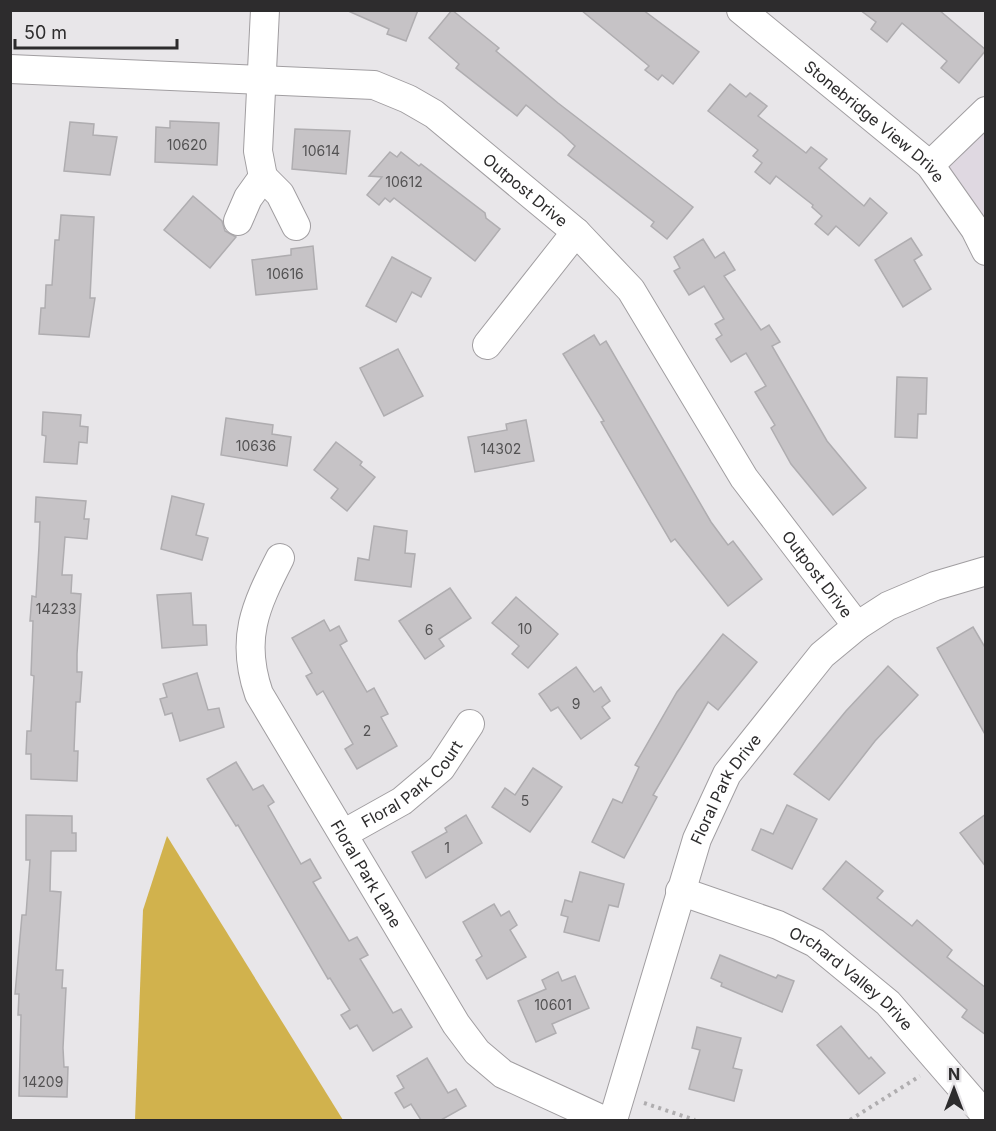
<svg xmlns="http://www.w3.org/2000/svg" width="996" height="1131" font-family="Inter,sans-serif">
<style>
.built{fill:#dfd8e1}
.forest{fill:#d1b24d}
.building{fill:#c6c3c6;stroke:#afadb0;stroke-width:1.5}
.lines{fill:none;stroke-linecap:round;stroke-linejoin:round}
.minor-casing{stroke:#a19ea1;stroke-width:30}
.path{stroke:#afadaf;stroke-width:4;stroke-dasharray:3 4.5;stroke-linecap:butt}
.minor{stroke:#fff;stroke-width:28}
.labels{text-anchor:middle;stroke-width:4.5;stroke-linejoin:round;paint-order:stroke}
.number-label{font-size:14px;fill:#535253}
.street-label{font-size:16px;fill:#2d2c2d;stroke:#e8e6e9}
</style>
<rect width="100%" height="100%" fill="#e8e6e9"/>
<path class="built" d="M985 111V251L930 165Z"/>
<path class="forest" d="M167 836 343 1120H135L143 910Z"/>
<g class="building">
<path d="M346 10H418L406 41 387 34 389 29Z"/>
<path d="M452 10 499 48 496 51 558 103 693 207 667 239 651 226 654 222 568 155 575 146 562 134 526 105 517 116 456 68 459 64 429 38Z"/>
<path d="M581 10H643L699 52 673 84 662 75 658 80 645 70 649 66Z"/>
<path d="M860 10H939L986 50 959 83 941 68 947 61 902 23 887 42 871 29 876 22Z"/>
<path d="M730 84 746 97 750 93 767 106 758 116 806 153 811 147 827 159 819 168 864 206 870 198 887 213 859 246 836 226 828 235 815 224 822 216 812 207 813 205 776 176 770 184 755 172 762 163 753 156 758 150 708 111Z"/>
<path d="M170 121 219 123 217 165 155 162 156 127 170 128Z"/>
<path d="M70 122 94 124 93 135 117 137 110 175 64 171Z"/>
<path d="M295 129 350 131 346 174 292 169Z"/>
<path d="M390 152 397 157 401 152 419 166 421 164 485 213 486 218 500 229 475 261 394 198 390 202 385 198 379 205 367 195 382 177 369 176Z"/>
<path d="M193 196 222 221 225 231 236 237 210 268 164 230Z"/>
<path d="M61 215 94 217 90 298H95L89 337 39 334 41 308H45L46 285H52L55 240H59Z"/>
<path d="M911 238 922 255 914 260 931 289 903 307 875 260Z"/>
<path d="M703 239 715 258 724 252 735 270 724 276 761 330 769 325 780 342 772 346 827 441 866 488 833 515 791 464 771 428 775 425 755 392 766 386 746 353 731 362 716 339 722 335 715 324 724 319 704 286 689 295 674 271 680 268 674 257Z"/>
<path d="M313 246 317 289 256 295 252 260 291 255V249Z"/>
<path d="M392 257 431 278 421 297 412 292 396 322 366 306Z"/>
<path d="M594 335 600 345 606 341 711 522 728 545 733 541 762 579 728 606 675 539 671 542 601 422 604 421 563 354Z"/>
<path d="M398 349 423 396 384 416 360 368Z"/>
<path d="M897 377 927 378 926 414H918L917 438 895 437Z"/>
<path d="M43 412 81 415 80 426 88 427 87 443 79 442 77 464 44 462 46 436 42 435Z"/>
<path d="M226 418 273 425 272 434 291 437 287 466 221 455Z"/>
<path d="M526 420 534 461 475 472 468 437 507 430 506 424Z"/>
<path d="M336 442 362 462 360 465 375 477 347 511 331 498 338 489 314 470Z"/>
<path d="M172 496 204 504 196 535 208 538 202 560 161 549Z"/>
<path d="M36 497 86 501 84 519H89L87 539 65 537 62 575H72L71 593 81 594 77 654V672H82L80 702H76L74 751H78L77 781 31 779V754H26L27 731H31L34 676 31 675 33 621H30L32 596 36 597 39 546 40 522H35Z"/>
<path d="M374 526 407 531 405 553 415 554 411 587 355 580 358 558 369 560Z"/>
<path d="M450 588 471 618 439 639 444 646 425 659 399 621Z"/>
<path d="M191 593 193 625H206L207 645 162 648 157 595Z"/>
<path d="M516 597 558 634 528 668 512 654 519 646 492 623Z"/>
<path d="M324 620 330 631 339 626 347 641 340 645 367 692 374 688 388 714 381 717 397 746 357 769 345 749 353 744 323 691 317 695 306 676 312 673 292 638Z"/>
<path d="M973 627 986 649V736L937 648Z"/>
<path d="M723 634 757 662 718 710 708 702 653 795 657 797 624 858 592 842 613 799 622 803 639 767 635 765 677 692Z"/>
<path d="M888 666 918 695 875 741 829 800 794 774 846 711Z"/>
<path d="M576 667 594 692 601 687 610 701 602 707 610 718 581 739 558 707 551 711 539 694Z"/>
<path d="M197 673 208 710 219 708 224 727 180 741 172 713 165 715 160 699 167 697 163 684Z"/>
<path d="M236 762 253 790 263 785 274 802 268 806 301 864 310 859 321 878 313 882 349 941 357 937 368 955 360 959 393 1013 401 1009 412 1027 373 1051 357 1025 350 1029 341 1015 350 1010 330 978 328 979 238 825 236 826 207 779Z"/>
<path d="M533 768 562 787 530 832 492 807 505 788 515 795Z"/>
<path d="M787 805 817 819 792 869 752 850 761 829 773 834Z"/>
<path d="M986 814V867L960 833Z"/>
<path d="M26 815 72 816V833H76V851H51L50 891 61 892 56 970H63L62 988H66L63 1048 64 1067H68L67 1097 19 1096 21 1015H18L19 994H15L22 915H26L30 860H26Z"/>
<path d="M466 815 482 843 426 878 412 852 447 832 445 828Z"/>
<path d="M846 861 883 891 877 898 912 926 917 920 952 950 947 957 986 988V1035L962 1017 967 1010 823 889Z"/>
<path d="M580 872 624 884 618 907 609 905 599 941 564 932 568 917 561 915 565 900 572 902Z"/>
<path d="M494 904 501 916 509 911 517 925 510 930 526 957 487 979 476 960 482 956 463 922Z"/>
<path d="M720 955 776 978 778 975 794 981 782 1012 721 986 722 983 711 978Z"/>
<path d="M558 972 562 981 575 976 589 1008 552 1024 556 1033 536 1042 518 1001 546 989 542 980Z"/>
<path d="M841 1026 869 1059 871 1057 885 1073 859 1094 817 1045Z"/>
<path d="M697 1027 741 1038 733 1068 742 1070 734 1101 689 1089 700 1050 692 1048Z"/>
<path d="M427 1058 448 1093 456 1089 466 1106 441 1120H421L411 1104 404 1108 395 1093 404 1088 397 1076Z"/>
</g>
<g class="lines">
<defs>
<g id="minor">
<path id="s1" d="M741 10 930 165 975 229 986 251"/>
<path id="s2" d="M10 69 374 85 408 99 434 114 576 232 631 290 744 478 857 626"/>
<path d="M930 165 986 111"/>
<path d="M263 177 280 194 296 226"/>
<path d="M238 221 248 198 263 177 258 151 265 10"/>
<path d="M487 345 576 232"/>
<path id="s3" d="M280 558C255 607 240 639 259 694L456 1024 477 1052 503 1074 603 1120"/>
<path id="s4" d="M343 834 402 801 441 768 470 724"/>
<path id="s5" d="M680 891 778 925 815 943 888 1003 986 1116"/>
<path id="s6" d="M613 1120 697 839 727 774 822 655 857 626 888 606 935 586 986 571"/>
</g>
</defs>
<use href="#minor" class="minor-casing"/>
<g class="path">
<path d="M644 1103 695 1120"/>
<path d="M850 1120 920 1076"/>
</g>
<use href="#minor" class="minor"/>
</g>
<g class="labels">
<g class="number-label">
<text x="187" y="150">10620</text>
<text x="321" y="156">10614</text>
<text x="404" y="187">10612</text>
<text x="285" y="279">10616</text>
<text x="256" y="451">10636</text>
<text x="501" y="454">14302</text>
<text x="56" y="614">14233</text>
<text x="525" y="634">10</text>
<text x="429" y="635">6</text>
<text x="576" y="709">9</text>
<text x="367" y="736">2</text>
<text x="525" y="806">5</text>
<text x="447" y="853">1</text>
<text x="553" y="1010">10601</text>
<text x="43" y="1087">14209</text>
</g>
<g class="street-label">
<text dy="6" stroke="none"><textPath href="#s1" startOffset="174">Stonebridge View Drive</textPath></text>
<text dy="6" stroke="none"><textPath href="#s2" startOffset="550">Outpost Drive</textPath></text>
<text dy="6" stroke="none"><textPath href="#s2" startOffset="1036">Outpost Drive</textPath></text>
<text dy="6" stroke="none"><textPath href="#s4" startOffset="86">Floral Park Court</textPath></text>
<text dy="6" stroke="none"><textPath href="#s6" startOffset="351">Floral Park Drive</textPath></text>
<text dy="6" stroke="none"><textPath href="#s3" startOffset="352">Floral Park Lane</textPath></text>
<text dy="6" stroke="none"><textPath href="#s5" startOffset="195">Orchard Valley Drive</textPath></text>
</g>
</g>
<rect width="996" height="1131" fill="none" stroke="#2d2c2d" stroke-width="24"/>
<g transform="translate(954 1089)" stroke="#e8e6e9" stroke-width="4.5" paint-order="stroke">
<path d="M0-4.5L10 22L0 15L-10 22Z" fill="#2d2c2d"/>
<text y="-9" font-size="16" font-weight="bold" text-anchor="middle" fill="#2d2c2d">N</text>
</g>
<path d="M15 39v9h162v-9" fill="none" stroke="#2d2c2d" stroke-width="3"/>
<text x="24" y="39" font-size="18" fill="#2d2c2d" stroke="#e8e6e9" stroke-width="4.5" paint-order="stroke">50 m</text>
</svg>
